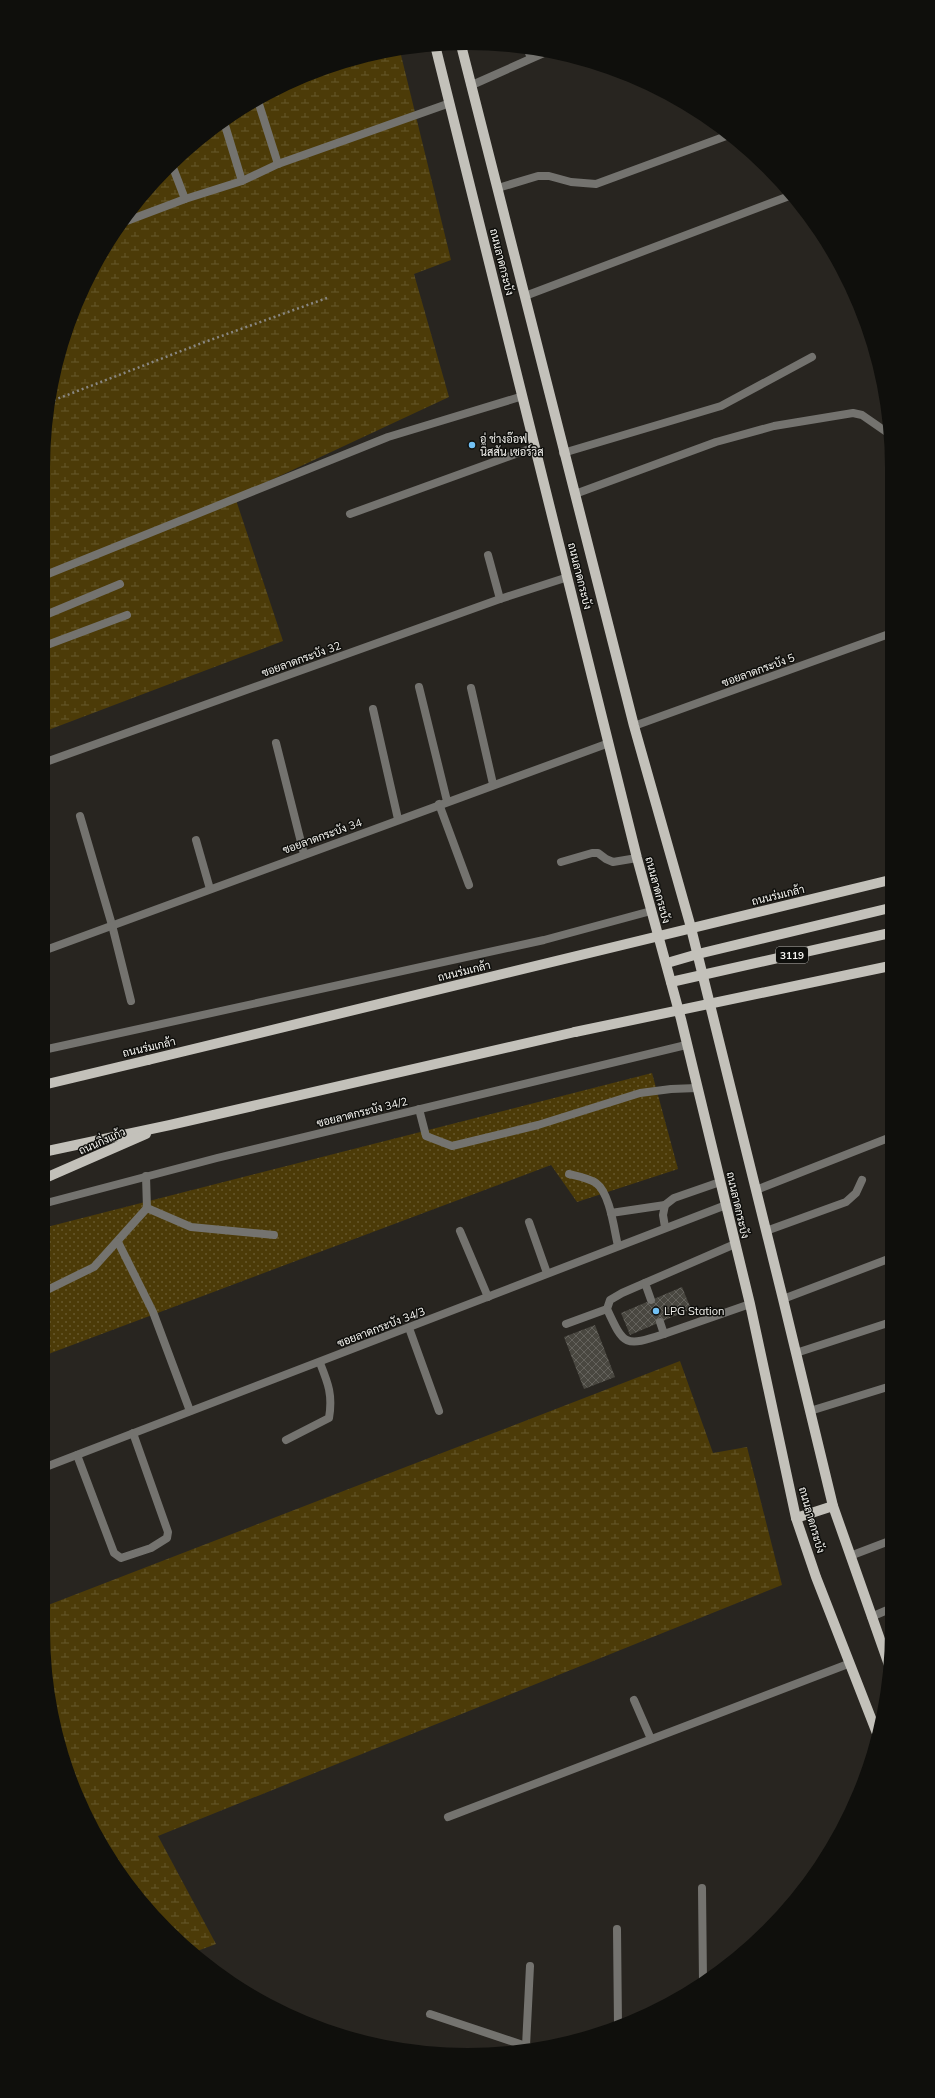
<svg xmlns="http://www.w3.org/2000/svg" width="935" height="2098" font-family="Mulish,Sarabun,sans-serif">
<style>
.grass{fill:url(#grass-dots)}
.wetland{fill:url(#wetland-marsh)}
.building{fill:url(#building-cross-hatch)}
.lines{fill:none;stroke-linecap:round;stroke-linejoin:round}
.path{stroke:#898782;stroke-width:2.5;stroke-dasharray:2 3;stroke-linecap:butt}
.service{stroke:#74736f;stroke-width:8}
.minor{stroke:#74736f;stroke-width:8}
.primary{stroke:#c3c1ba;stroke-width:10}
.primary-bridge{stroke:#c3c1ba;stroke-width:10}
.poi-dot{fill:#72c1f5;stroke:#0f0f0c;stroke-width:1.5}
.labels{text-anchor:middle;stroke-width:3;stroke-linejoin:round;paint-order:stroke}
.shield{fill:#0f0f0c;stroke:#b1b0ac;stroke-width:1}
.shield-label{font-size:10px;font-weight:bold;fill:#f6f5f1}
.street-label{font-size:11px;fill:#f6f5f1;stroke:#0f0f0c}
.poi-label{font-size:11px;fill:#f6f5f1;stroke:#0f0f0c;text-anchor:start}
</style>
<defs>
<pattern id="grass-dots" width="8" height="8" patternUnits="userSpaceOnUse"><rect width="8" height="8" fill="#4c3b08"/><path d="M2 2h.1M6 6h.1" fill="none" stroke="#66582c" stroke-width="1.8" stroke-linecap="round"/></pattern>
<pattern id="wetland-marsh" width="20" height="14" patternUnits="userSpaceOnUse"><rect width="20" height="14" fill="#4c3b08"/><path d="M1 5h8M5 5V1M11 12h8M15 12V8" fill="none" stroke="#66582c"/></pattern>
<pattern id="building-cross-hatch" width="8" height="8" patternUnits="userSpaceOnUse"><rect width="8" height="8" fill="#494740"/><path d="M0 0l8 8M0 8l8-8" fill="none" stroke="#64625c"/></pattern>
</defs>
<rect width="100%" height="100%" fill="#282520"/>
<path class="grass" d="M652 1073 678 1169 577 1202 551 1165 43 1356V1228Z"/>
<g class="wetland">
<path d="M400 51 451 260 414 274 449 397 235 497 283 641 43 732V467L51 385 66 331 100 255 148 187 209 131 280 87 358 57Z"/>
<path d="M680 1361 713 1453 747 1447 782 1585 158 1836 216 1944 192 1953 188 1950 148 1910 100 1843 66 1767 51 1713 43 1631V1607Z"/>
</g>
<g class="building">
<path d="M682 1287 691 1309 630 1335 621 1313Z"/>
<path d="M595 1325 615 1377 584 1389 564 1337Z"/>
</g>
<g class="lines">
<path class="path" d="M49 402 202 343 327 298"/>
<g class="service">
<path d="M527 48 531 58"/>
<path d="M472 85 546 52"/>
<path d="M258 101 278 164"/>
<path d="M224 122 242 181"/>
<path d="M172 165 185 199"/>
<path d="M498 188 538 176H549L571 182 596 184 729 135"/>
<path d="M124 222 185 199 242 181 278 164 450 103"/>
<path d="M525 296 792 195"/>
<path d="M575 494 716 442 774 426 853 413 862 415 888 433"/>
<path d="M43 616 120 584"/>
<path d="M43 635 47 645 127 615"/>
<path d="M80 816 112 925"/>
<path d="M196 840 210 889"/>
<path d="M419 1109 426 1136 452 1146 538 1125 640 1093 671 1089 697 1088"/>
<path d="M147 1208 191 1227 274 1235"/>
<path d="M118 1242 153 1312 190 1411"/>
<path d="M645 1283 622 1293 610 1300 607 1309C624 1346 625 1347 664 1334"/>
<path d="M43 1292 94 1267 147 1208 146 1176"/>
<path d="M783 1299 891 1258"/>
<path d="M651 1300 645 1283 735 1244"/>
<path d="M660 1322 664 1334 750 1304"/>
<path d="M566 1324 607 1309"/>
<path d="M43 1449 47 1466"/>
<path d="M77 1455 114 1553 121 1558 151 1548 167 1538 168 1532 133 1433"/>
<path d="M850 1556 892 1540"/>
<path d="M871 1617 892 1608"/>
<path d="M634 1700 651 1739"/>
<path d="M448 1817 848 1664"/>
</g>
<g class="minor">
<path d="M563 453 721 406 812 357"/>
<path d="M350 514 535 447"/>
<path d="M488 555 500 599"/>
<path d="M43 576 388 437 523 396"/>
<path d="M419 687 447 801"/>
<path d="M471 688 493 784"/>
<path d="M373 709 398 819"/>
<path d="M634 726 889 634"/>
<path d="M276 743 304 854"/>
<path d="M43 763 500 599 568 577"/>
<path d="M439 804 469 885"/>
<path d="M561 862 592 853H598L606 859 613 862 637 858"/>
<path d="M112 925 131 1001"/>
<path d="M43 951 609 743"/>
<path d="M43 1050 544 940 651 911"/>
<path d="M569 1174C577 1176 589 1178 596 1183 610 1193 614 1229 618 1246"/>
<path d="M756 1190 891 1137"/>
<path d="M43 1201 50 1202 217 1158 686 1045"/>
<path d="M611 1213 665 1205"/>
<path d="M529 1222 547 1273"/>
<path d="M665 1227 663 1215 665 1205 674 1198 720 1182"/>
<path d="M460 1231 488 1297"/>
<path d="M766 1231 846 1202 856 1193 862 1180"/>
<path d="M409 1328 439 1411"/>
<path d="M796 1353 891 1322"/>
<path d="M810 1411 891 1386"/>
<path d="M286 1440 329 1418C333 1395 328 1383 320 1363"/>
<path d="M43 1468 726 1205"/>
<path d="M702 1888 703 1982"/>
<path d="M617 1929 618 2026"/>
<path d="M430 2014 535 2049"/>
<path d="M526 2046 530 1966"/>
</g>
<g class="primary">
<path d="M435 45 637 858 681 1019 750 1304 796 1518 816 1577 878 1736"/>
<path d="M461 45 634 726 690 924 783 1299 833 1506 889 1665"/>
<path d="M667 963 698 954 890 908"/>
<path d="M671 982 890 933"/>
<path d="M43 1085 148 1060"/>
<path d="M43 1152 170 1125 575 1032"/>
<path d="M43 1179 146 1134"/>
<path d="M796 1518 833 1506"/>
</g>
<g class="primary-bridge">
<path d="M575 1032 890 966"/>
<path d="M148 1060 890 880"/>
</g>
</g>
<g class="poi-dot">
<circle cx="472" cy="445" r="4"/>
<circle cx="656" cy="1311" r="4"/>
</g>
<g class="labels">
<rect class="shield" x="776" y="947" width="32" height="16" rx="3"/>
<g class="shield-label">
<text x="792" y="959">3119</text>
</g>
<g class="street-label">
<text transform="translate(502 262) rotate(76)" y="4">ถนนลาดกระบัง</text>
<text transform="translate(580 576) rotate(76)" y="4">ถนนลาดกระบัง</text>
<text transform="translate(301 659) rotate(-20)" y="4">ซอยลาดกระบัง 32</text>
<text transform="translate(758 670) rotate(-20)" y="4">ซอยลาดกระบัง 5</text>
<text transform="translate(322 836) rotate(-20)" y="4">ซอยลาดกระบัง 34</text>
<text transform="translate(658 890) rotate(75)" y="4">ถนนลาดกระบัง</text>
<text transform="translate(778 895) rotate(-14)" y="4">ถนนร่มเกล้า</text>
<text transform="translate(464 971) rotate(-14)" y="4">ถนนร่มเกล้า</text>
<text transform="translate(149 1047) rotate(-13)" y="4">ถนนร่มเกล้า</text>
<text transform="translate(362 1112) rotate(-14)" y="4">ซอยลาดกระบัง 34/2</text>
<text transform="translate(102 1141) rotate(-24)" y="4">ถนนกิ่งแก้ว</text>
<text transform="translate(738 1205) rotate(77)" y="4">ถนนลาดกระบัง</text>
<text transform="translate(381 1327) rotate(-21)" y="4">ซอยลาดกระบัง 34/3</text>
<text transform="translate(812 1520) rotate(74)" y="4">ถนนลาดกระบัง</text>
</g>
<g class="poi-label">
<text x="480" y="443">อู่ ช่างอ๊อฟ<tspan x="480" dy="13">นิสสัน เซอร์วิส</tspan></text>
<text x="664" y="1315">LPG Station</text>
</g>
</g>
<path d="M0 0H935V2098H0ZM467 50H468A417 417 0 0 1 885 467V1631A417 417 0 0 1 468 2048H467A417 417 0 0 1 50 1631V467A417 417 0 0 1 467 50Z" fill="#0f0f0c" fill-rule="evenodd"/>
</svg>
